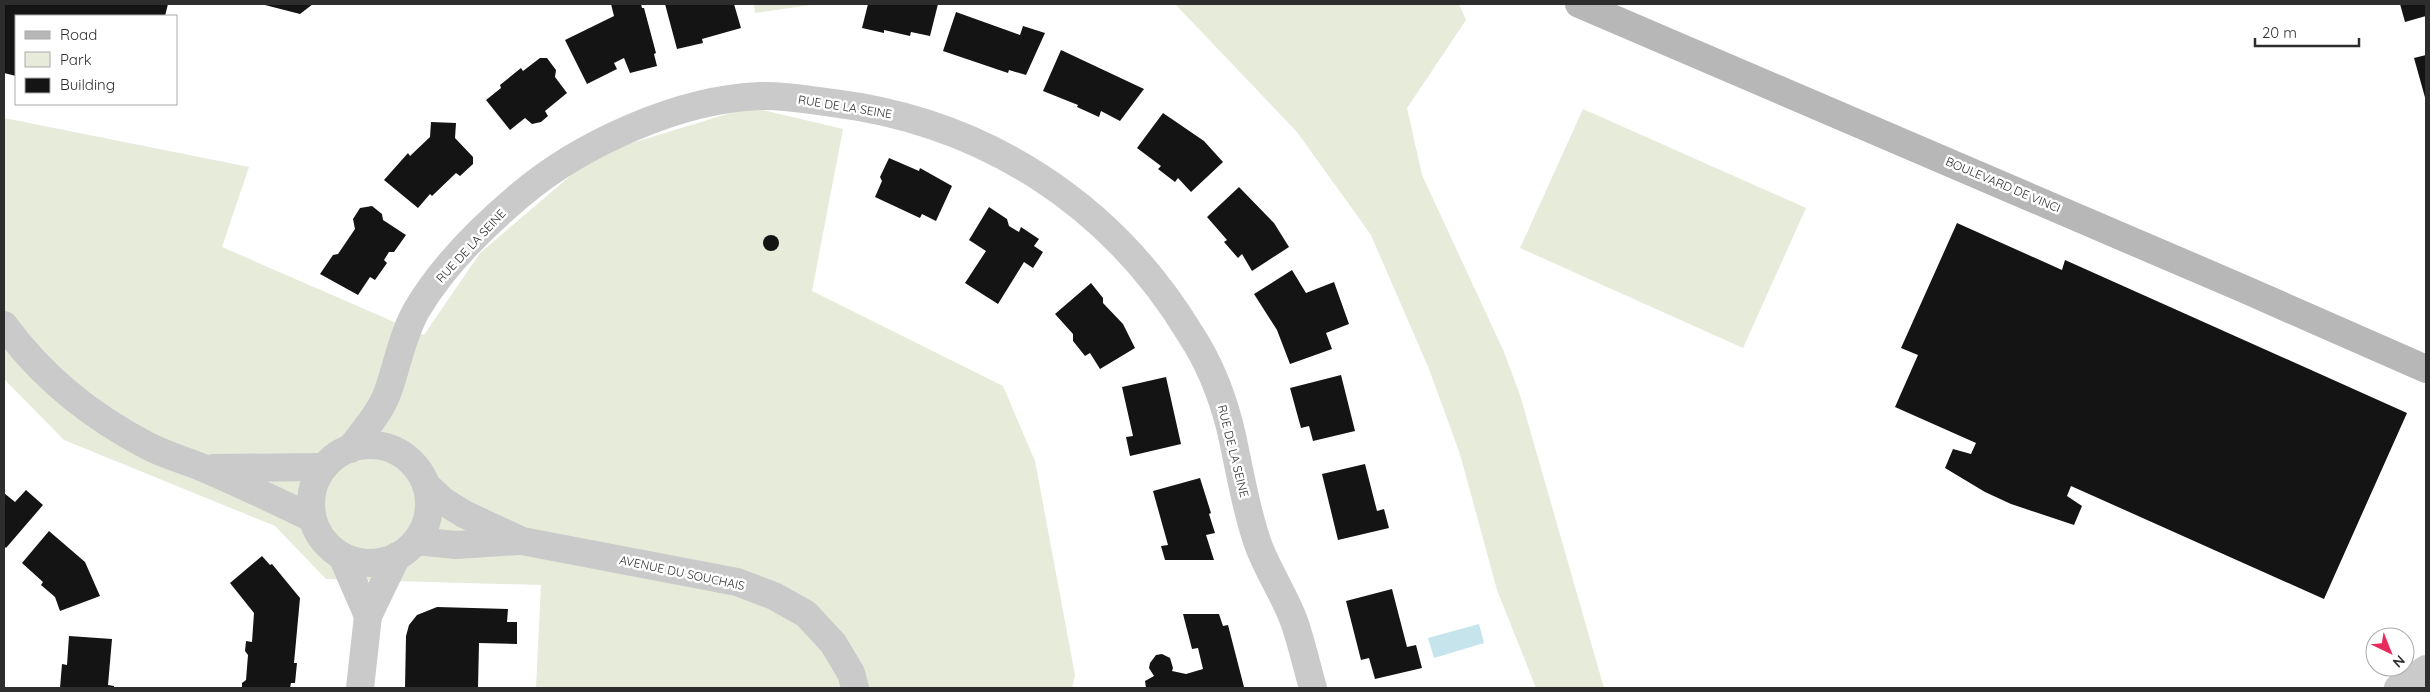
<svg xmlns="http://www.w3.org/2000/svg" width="2430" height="692" font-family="Quicksand,sans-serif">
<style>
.green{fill:#e6ebda}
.water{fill:#c6e4eb}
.building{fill:#141414}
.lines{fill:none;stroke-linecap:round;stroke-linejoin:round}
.street{stroke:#cacaca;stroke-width:28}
.secondary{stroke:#b7b7b7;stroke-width:28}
.labels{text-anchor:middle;stroke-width:5;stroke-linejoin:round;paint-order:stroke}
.street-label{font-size:12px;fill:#2d2d2d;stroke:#fff}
</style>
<rect width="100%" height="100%" fill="#fff"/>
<g class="green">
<path d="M754 4H818L755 13Z"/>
<path d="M1175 4H1459L1466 20 1407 108 1422 175 1504 352 1520 395 1604 688H1536L1497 590 1460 454 1429 369 1371 235 1297 132Z"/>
<path d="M750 107 843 129 812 291 1003 386 1035 461 1075 675 1072 688H536L541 585 326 579 275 526 64 440 4 379V118L249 167 222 247 424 335 480 253 596 154Z"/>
<path d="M1583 109 1806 208 1743 348 1520 248Z"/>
</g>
<path class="water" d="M1479 624 1484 643 1434 658 1428 638Z"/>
<g class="building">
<path d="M4 4H168L165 16H16V76L4 73Z"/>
<path d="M261 4H313L300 14Z"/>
<path d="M611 4H641L642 8H644L656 53 654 54 657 66 630 73 624 58 614 63 617 69 587 84 565 40 614 16Z"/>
<path d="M665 4H734L741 28 702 39 703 43 677 49Z"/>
<path d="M868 4H938L930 36 911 32 910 36 884 30V33L862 28Z"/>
<path d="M2400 4H2426V16L2405 22Z"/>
<path d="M956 12 1020 35 1023 26 1045 33 1026 75 1009 70 1008 73 943 51Z"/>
<path d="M1061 50 1144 89 1120 121 1101 111 1099 117 1077 107 1078 105 1043 91Z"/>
<path d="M2426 55V101L2414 58Z"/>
<path d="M540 58H547L556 70 555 77 567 93 545 111 548 116 541 122 532 124 525 118 510 130 486 100 501 88 500 85 521 68 523 71Z"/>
<path d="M1163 113 1204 141 1223 162 1191 192 1178 178 1175 182 1158 169 1161 166 1137 148Z"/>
<path d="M431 122 456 123 455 138 473 157V164L460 176 456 173 432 196 430 194 418 208 384 180 408 153 410 156 430 137Z"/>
<path d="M889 158 919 171 920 168 952 186 936 221 922 214 920 218 875 197 882 181 880 177Z"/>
<path d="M1239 187 1274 223 1289 247 1252 271 1242 254 1238 258 1224 242 1227 240 1207 217Z"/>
<path d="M372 206 382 214 383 220 406 235 394 252H389L384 260 387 263 375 280 370 277 358 295 320 274 333 255 338 254 355 229 353 219 360 208Z"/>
<path d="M989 207 1007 219 1009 226 1019 232 1021 227 1039 239 1034 246 1043 252 1033 268 1024 262 998 304 965 283 986 251 969 240Z"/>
<path d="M1957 223 2062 270 2065 260 2407 413 2324 599 2071 486 2067 496 2082 506 2074 525 2011 504 1985 492 1945 468 1953 449 1971 454 1976 443 1895 407 1918 355 1901 348Z"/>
<circle cx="771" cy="243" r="8"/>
<path d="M1292 270 1306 293 1334 282 1349 324 1326 333 1332 349 1290 364 1277 330 1254 294Z"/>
<path d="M1091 283 1103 298V303L1123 324 1135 348 1100 369 1090 353 1085 356 1073 341V334L1055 314Z"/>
<path d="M1341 375 1355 431 1313 441 1309 426 1301 428 1290 388Z"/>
<path d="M1166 377 1181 444 1130 456 1126 437 1133 436 1122 387Z"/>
<path d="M1365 464 1377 511 1384 509 1389 528 1338 540 1322 474Z"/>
<path d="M1200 478 1211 513 1209 514 1215 533 1206 535 1214 560H1165L1161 546 1168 545 1153 491Z"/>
<path d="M26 490 43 505 6 548 4 546V493L15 502Z"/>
<path d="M49 531 85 562 100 596 60 611 55 597 41 585 43 582 22 563Z"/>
<path d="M262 556 270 565 272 564 300 598 294 663H297L295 683H291L290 688H242V683L246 680 248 655 245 651 246 641 252 642 254 613 230 583Z"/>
<path d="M1392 589 1407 647 1416 645 1422 668 1375 679 1369 658 1361 660 1346 601Z"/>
<path d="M437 607 508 609 507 622H517V644L479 643 478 688H405L406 636 409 625 417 615Z"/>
<path d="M1183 614H1219L1223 626 1228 625 1244 687 1247 688H1146L1145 681 1154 676 1149 668 1150 663 1156 655 1162 654 1170 658 1173 668 1172 671 1186 674 1203 669 1198 648 1192 649Z"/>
<path d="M69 636 112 639 108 685 114 686V688H60L62 664 67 665Z"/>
</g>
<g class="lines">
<g class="street">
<path d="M4 325C41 376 92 417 148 446 165 455 184 460 201 467 239 483 276 501 312 518"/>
<circle cx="370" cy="504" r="59"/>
<path d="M350 449C363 432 379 414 387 394 397 367 402 336 416 311 441 268 481 228 519 196 580 144 679 99 760 96 784 95 810 100 833 103 985 122 1112 204 1191 335 1208 361 1221 393 1229 423 1239 463 1244 505 1258 544 1268 572 1286 597 1295 624 1302 645 1307 667 1313 688"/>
<path d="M214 468 324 467"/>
<path d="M426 485 443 501 464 514 522 541 737 582 774 596 806 614 833 643 851 673 855 688"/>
<path d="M416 541 456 545 518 541"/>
<path d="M342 556 368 616"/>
<path d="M360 688 368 616 397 556"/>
<path d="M2398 688 2426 669"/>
</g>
<path class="secondary" d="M1579 4 2244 289 2426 369"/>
</g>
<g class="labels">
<g class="street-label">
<text transform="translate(845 107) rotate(9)" y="4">RUE DE LA SEINE</text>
<text transform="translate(2003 185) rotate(23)" y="4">BOULEVARD DE VINCI</text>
<text transform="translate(471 246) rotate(-47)" y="4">RUE DE LA SEINE</text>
<text transform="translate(1233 451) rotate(76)" y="4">RUE DE LA SEINE</text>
<text transform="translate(682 573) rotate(12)" y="4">AVENUE DU SOUCHAIS</text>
</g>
</g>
<rect width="2430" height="692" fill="none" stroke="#2d2d2d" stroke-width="10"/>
<rect x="15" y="15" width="162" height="90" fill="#ffffff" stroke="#ababab"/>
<rect x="25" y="31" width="25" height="8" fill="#b7b7b7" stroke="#ababab"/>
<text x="60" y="40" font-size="15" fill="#2d2d2d">Road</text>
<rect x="25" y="52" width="25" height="15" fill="#e6ebda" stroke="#ababab"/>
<text x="60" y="65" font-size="15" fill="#2d2d2d">Park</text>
<rect x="25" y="78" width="25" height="15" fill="#141414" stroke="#ababab"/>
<text x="60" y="90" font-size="15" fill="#2d2d2d">Building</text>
<g transform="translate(2390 652) rotate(137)"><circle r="24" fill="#ffffff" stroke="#ababab"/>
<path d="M0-4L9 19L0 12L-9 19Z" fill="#e72c5c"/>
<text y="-8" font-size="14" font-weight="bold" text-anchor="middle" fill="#2d2d2d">N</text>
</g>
<path d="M2255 38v8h104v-8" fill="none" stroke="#2d2d2d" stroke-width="2.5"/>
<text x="2262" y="38" font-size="15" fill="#2d2d2d" stroke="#ffffff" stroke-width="4" paint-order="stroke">20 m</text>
</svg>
